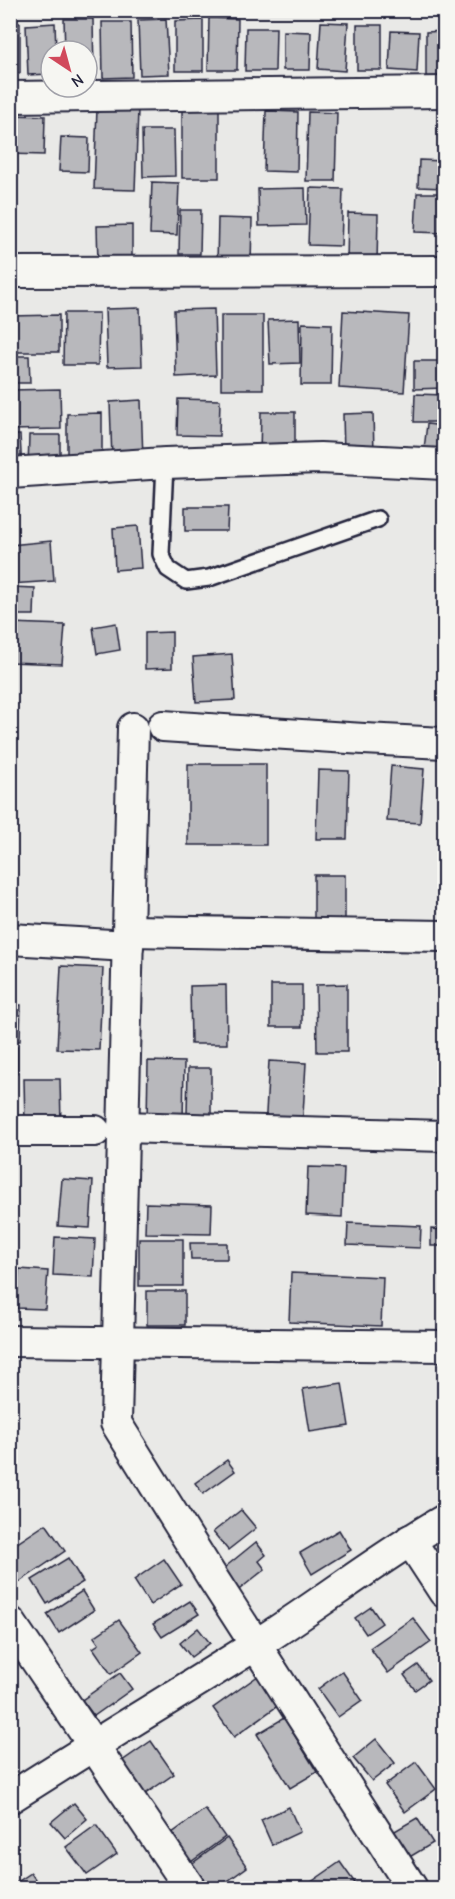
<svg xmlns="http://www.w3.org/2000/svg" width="455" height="1899" font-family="'Comic Neue',sans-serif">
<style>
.building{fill:#b8b8bc;stroke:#22223b;stroke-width:1.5}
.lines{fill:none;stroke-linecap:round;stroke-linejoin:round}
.lane-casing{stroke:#22223b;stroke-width:20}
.street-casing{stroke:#22223b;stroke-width:34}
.lane{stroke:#f6f6f2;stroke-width:15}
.street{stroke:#f6f6f2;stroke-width:30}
</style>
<rect width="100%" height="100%" fill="#e9e9e7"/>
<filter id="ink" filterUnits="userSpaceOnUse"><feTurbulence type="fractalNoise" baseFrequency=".0167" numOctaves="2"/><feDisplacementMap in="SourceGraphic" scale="12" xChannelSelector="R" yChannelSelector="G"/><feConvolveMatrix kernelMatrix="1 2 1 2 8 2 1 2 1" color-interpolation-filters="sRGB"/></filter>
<g filter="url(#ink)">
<g class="building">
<path d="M209 18 238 19 237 70H208Z"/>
<path d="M64 19H93L94 77H87V51H65Z"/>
<path d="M166 19 169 74 140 75 138 20Z"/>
<path d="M203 20V71H175V21Z"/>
<path d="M102 22H131L132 77 103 78Z"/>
<path d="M321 22 348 23 345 71 318 69Z"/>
<rect x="10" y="23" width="10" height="50"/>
<path d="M55 23 56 51H51V74L28 75 26 25Z"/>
<rect x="357" y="25" width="25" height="45"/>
<path d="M246 28H276L275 71H245Z"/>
<path d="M283 31 311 32 310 70H283Z"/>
<path d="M391 31 419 32 417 72 389 70Z"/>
<path d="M444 31V79H426V32Z"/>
<path d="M97 109 138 110 135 190 94 189Z"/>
<rect x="182" y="109" width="37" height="69"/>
<path d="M266 111 298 112 297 172 264 171Z"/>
<path d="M308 112 337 113 335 181H306Z"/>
<path d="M10 115 45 116 44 155 10 154Z"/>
<path d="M142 130H174L175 176 143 177Z"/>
<path d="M61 137 89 138 88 172 59 171Z"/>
<path d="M419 160 444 161V188L418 187Z"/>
<path d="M152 182 179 183 177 235 150 234Z"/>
<path d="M305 188 306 225 259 226 258 189Z"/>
<path d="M310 188 343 189 341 246 308 245Z"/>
<path d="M10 192H16L17 228H10Z"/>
<path d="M417 193H444V233L415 232Z"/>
<path d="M180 210H201L200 254H179Z"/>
<path d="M348 213 378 214 377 263 347 262Z"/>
<path d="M218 218 252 219 251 265 217 264Z"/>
<path d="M132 225V262L98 263 97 226Z"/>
<path d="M140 308 142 366 107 367 105 309Z"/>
<path d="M214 309 216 375 176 377 174 310Z"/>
<path d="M343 311 409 315 404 392 339 388Z"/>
<path d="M64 313H99L98 365H63Z"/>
<path d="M59 315V352H10V316Z"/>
<rect x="221" y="315" width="42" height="74"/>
<path d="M299 319 300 363 270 364 268 320Z"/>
<path d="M302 323 332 324 331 385H301Z"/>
<path d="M10 356H29L30 383H10Z"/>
<path d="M414 361H444V388L414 389Z"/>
<path d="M60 389 61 429 10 430V390Z"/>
<path d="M415 394 444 395V422H414Z"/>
<path d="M178 399 220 400 219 436 177 435Z"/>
<path d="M141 400 143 459 112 460 110 402Z"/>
<path d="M261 412H295V454H260Z"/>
<path d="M102 413V458L67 459V414Z"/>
<path d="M373 413 374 453 344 454 343 414Z"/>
<path d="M427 424 444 426V461L423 458Z"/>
<path d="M10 435H20L22 471H10Z"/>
<path d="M29 435H60V469H28Z"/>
<path d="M185 507H228L227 531H185Z"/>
<path d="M138 526 141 568 115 570 113 528Z"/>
<path d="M51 541 54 581 10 584V545Z"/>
<path d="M10 587 35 588 34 615H10Z"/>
<path d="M439 603H444V627H438Z"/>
<path d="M10 623 65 625 62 664 10 662Z"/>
<path d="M116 623 120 650 97 654 93 627Z"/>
<path d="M172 632V668L145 669V633Z"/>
<path d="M232 654 235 700 196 702 193 657Z"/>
<rect x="188" y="764" width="78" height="81"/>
<path d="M391 766 424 769 420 823 387 821Z"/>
<path d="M318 770 349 771 347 839H316Z"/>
<rect x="314" y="875" width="31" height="48"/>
<path d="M61 966 103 968 99 1050 57 1049Z"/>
<path d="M347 984V1052H317L316 985Z"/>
<path d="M226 985 227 1044H191L190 986Z"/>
<rect x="271" y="985" width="31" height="42"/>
<path d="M10 1005H21L20 1041H10Z"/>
<rect x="10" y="1047" width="7" height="26"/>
<path d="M148 1061 184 1062 183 1122 147 1121Z"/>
<path d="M269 1061 306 1063 302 1132 265 1130Z"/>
<path d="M188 1068H211V1114H187Z"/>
<path d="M24 1079H60L61 1124 25 1125Z"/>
<path d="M308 1167 344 1168 342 1217 306 1215Z"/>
<path d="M62 1179 93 1181 90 1228 58 1226Z"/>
<path d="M146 1203 212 1205 211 1234 145 1233Z"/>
<path d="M348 1223 421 1226 420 1248 347 1245Z"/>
<path d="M431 1229 444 1230V1246H431Z"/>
<path d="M55 1237 95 1239 93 1277 53 1275Z"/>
<rect x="139" y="1239" width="44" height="47"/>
<path d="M190 1243H227V1259H191Z"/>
<rect x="10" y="1258" width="5" height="58"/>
<path d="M19 1269 48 1271 45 1309 16 1308Z"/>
<path d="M291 1273 383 1277 381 1326 289 1322Z"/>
<rect x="147" y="1291" width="38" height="34"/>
<path d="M342 1383 349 1426 310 1432 303 1389Z"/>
<path d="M440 1414H444V1434L442 1435Z"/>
<path d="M227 1460 235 1471 203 1494 195 1483Z"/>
<path d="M241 1510 256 1528 228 1550 213 1532Z"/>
<path d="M46 1524 65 1551 12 1587 10 1584V1548Z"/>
<path d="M339 1530 351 1550 312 1574 300 1553Z"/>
<path d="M256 1542 266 1555 259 1561 265 1569 235 1593 219 1572Z"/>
<path d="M68 1558 83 1582 47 1604 32 1580Z"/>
<path d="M164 1559 181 1584 150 1605 134 1580Z"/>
<path d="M82 1591 94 1610 59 1633 47 1614Z"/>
<path d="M190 1601 199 1614 162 1637 153 1624Z"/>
<path d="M371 1607 382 1623 366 1634 355 1618Z"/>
<path d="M413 1618 431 1642 388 1673 370 1648Z"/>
<path d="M119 1620 142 1652 111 1674 93 1648 99 1644 94 1637Z"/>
<path d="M198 1628 210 1643 191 1657 180 1643Z"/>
<path d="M418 1665 429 1680 415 1690 404 1675Z"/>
<path d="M342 1671 362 1700 338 1717 318 1689Z"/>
<path d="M120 1673 132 1689 94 1716 82 1700Z"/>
<path d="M262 1673 283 1702 234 1737 213 1708Z"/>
<path d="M284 1718 317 1772 290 1788 257 1734Z"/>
<path d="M376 1739 395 1763 372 1781 353 1758Z"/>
<path d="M151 1741 174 1774 138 1799 115 1766Z"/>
<path d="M416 1762 436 1789 405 1812 385 1785Z"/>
<path d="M74 1803 87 1819 65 1838 51 1822Z"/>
<path d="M289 1807 300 1832 272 1845 261 1820Z"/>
<path d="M205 1809 225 1837 184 1867 164 1839Z"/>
<path d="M417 1818 433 1843 408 1858 393 1832Z"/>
<path d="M96 1825 117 1854 87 1875 66 1847Z"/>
<path d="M227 1838 247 1867 218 1888H201L186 1868Z"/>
<path d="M340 1862 355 1883 347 1888H305L304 1887Z"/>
<path d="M31 1873 41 1888H10V1887Z"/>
</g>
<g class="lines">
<defs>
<path id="lane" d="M165 463 161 554 168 569 186 581 209 578 378 519"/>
<g id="street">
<path d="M10 97 444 92"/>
<path d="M10 272 444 271"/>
<path d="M10 473 165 463 320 458 444 464"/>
<path d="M163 726 364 739 444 743"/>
<path d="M133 728 116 1423 212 1577 412 1888"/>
<path d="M129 931 444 936"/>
<path d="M10 939 128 946"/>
<path d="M123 1127 444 1136"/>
<path d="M10 1131H95"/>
<path d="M10 1341 444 1346"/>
<path d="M410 1540 444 1592"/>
<path d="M10 1622 190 1888"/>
<path d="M10 1798C91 1746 173 1697 254 1646 319 1605 378 1558 444 1520"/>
</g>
</defs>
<use href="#lane" class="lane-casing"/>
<use href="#street" class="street-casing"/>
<use href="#lane" class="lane"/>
<use href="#street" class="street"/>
</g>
</g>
<rect width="455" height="1899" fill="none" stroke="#f6f6f2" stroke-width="36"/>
<rect x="18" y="18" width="419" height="1863" fill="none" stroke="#22223b" stroke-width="2" filter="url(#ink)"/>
<g transform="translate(69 69) rotate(144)"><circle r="28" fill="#f6f6f2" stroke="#a1a1a9" stroke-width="1.5"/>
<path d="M0-4.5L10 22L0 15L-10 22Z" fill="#d1495b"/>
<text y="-9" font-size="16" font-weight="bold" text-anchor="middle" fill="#22223b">N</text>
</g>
</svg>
